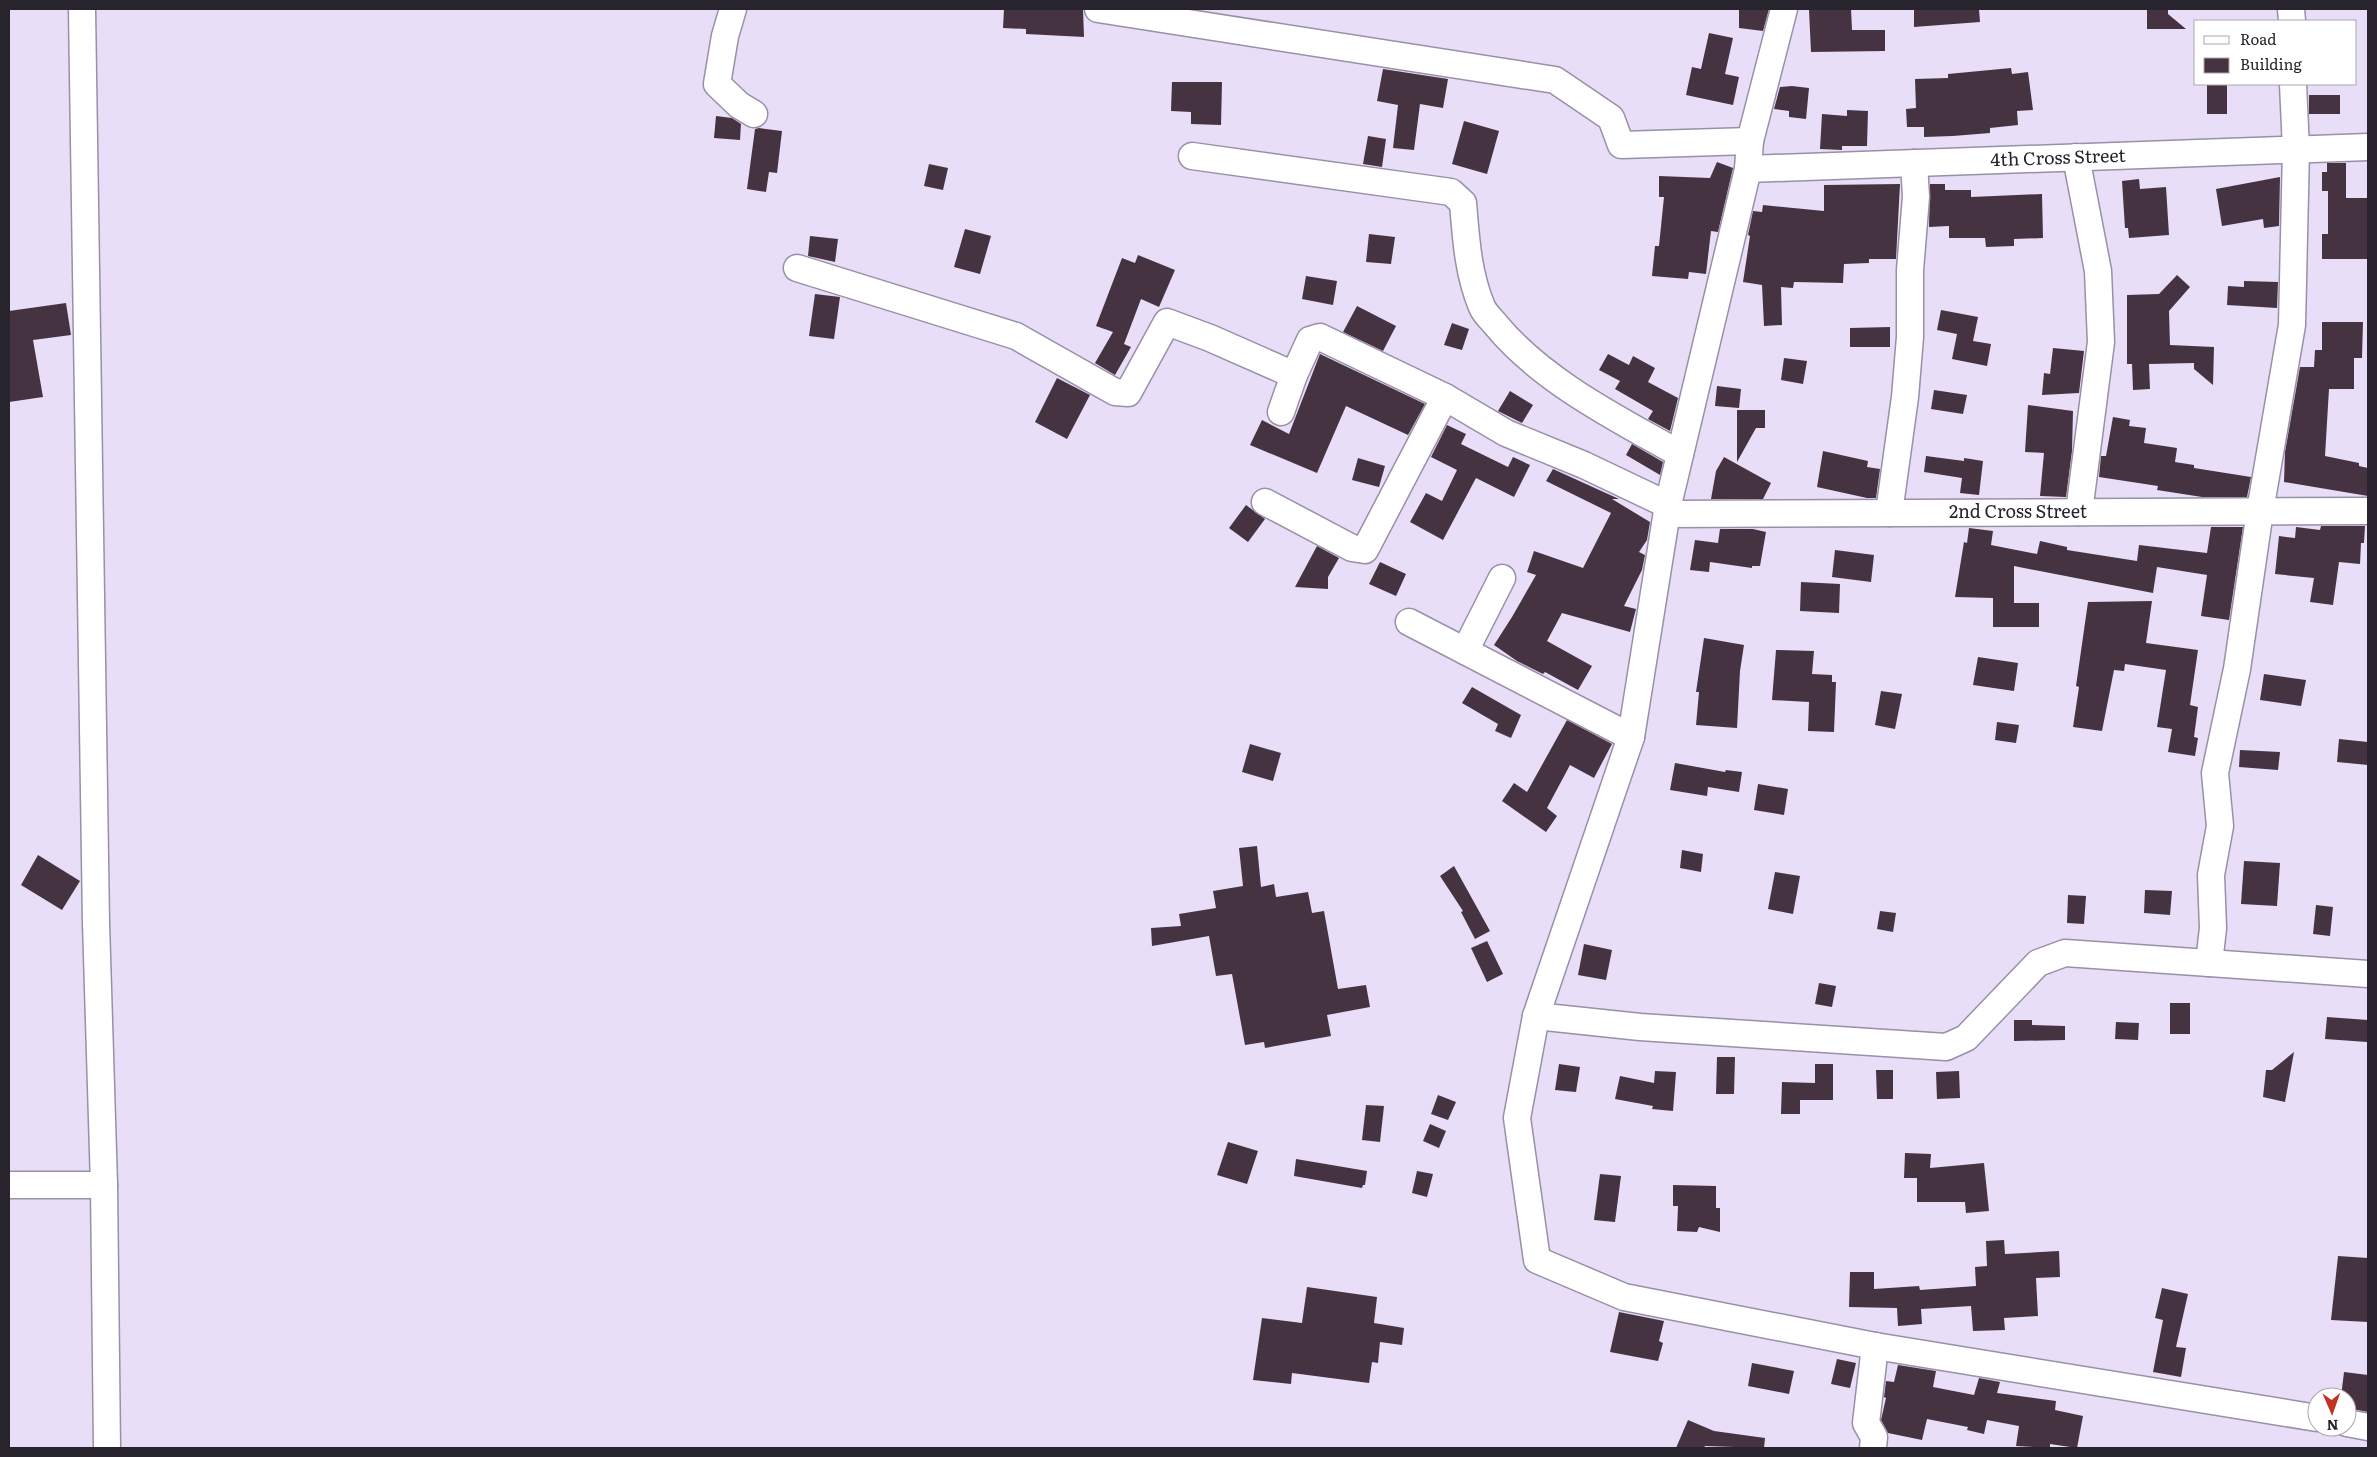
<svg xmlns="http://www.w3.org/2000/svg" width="2377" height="1457" font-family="Literata,serif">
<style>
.building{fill:#463342}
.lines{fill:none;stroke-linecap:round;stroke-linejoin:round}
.street-casing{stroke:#998fa7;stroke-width:29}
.street{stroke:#fff;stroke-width:26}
.labels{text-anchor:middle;stroke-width:5;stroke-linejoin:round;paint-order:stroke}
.street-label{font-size:18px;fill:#28242d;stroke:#fff}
</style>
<rect width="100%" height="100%" fill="#e9def8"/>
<g class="building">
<path d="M1004 9H1083L1084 37 1026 34V29L1003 28Z"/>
<path d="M1739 9H1769L1763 31 1739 28Z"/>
<path d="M1851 9 1852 30H1885V51L1811 52 1809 10Z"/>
<path d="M1914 9H1979L1980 22 1914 27Z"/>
<path d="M2147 9H2168V14L2186 29H2147Z"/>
<path d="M1709 33 1733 38 1725 74 1739 77 1733 105 1686 95 1692 67 1701 69Z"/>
<path d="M2011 68 2012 74 2028 72 2033 110 2017 111 2018 125 1990 128V133L1953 136 1924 137V127H1907L1906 109 1916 108 1915 79 1948 78V74Z"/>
<path d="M1383 69 1448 79 1443 108 1420 104 1414 150 1393 148 1398 105 1377 101Z"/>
<path d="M1172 82H1222L1221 125 1191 124V112L1171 111Z"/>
<rect x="2207" y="84" width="20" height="30"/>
<path d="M1792 86 1809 88 1806 119 1789 117V111L1774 109 1780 87Z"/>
<rect x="2309" y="95" width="31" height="19"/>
<path d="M1847 110 1868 111 1867 146H1842V150L1820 149 1822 114 1847 116Z"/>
<path d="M716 116 732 118 741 124 740 140 714 138Z"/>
<path d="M1464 121 1499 131 1487 174 1452 164Z"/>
<path d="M759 128 782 131 777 173 769 172 766 192 747 189 755 129Z"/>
<path d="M1368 136 1386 139 1382 167 1363 164Z"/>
<path d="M1717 162 1733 168 1718 232 1711 231 1706 274 1689 272 1688 279 1652 276 1655 246H1659L1664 197H1659V176L1710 178Z"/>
<path d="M2327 163H2346V198H2368V259H2322V234H2328V191H2322V172H2327Z"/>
<path d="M929 164 948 168 943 190 924 186Z"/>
<path d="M2280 177 2279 226 2264 228 2263 219 2222 226 2216 189Z"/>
<path d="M2139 179 2140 189 2166 187 2169 235 2129 238 2128 228H2125L2122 181Z"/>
<path d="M1900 184 1896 259H1869V263L1844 264 1843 283 1794 282 1793 288 1781 287 1782 325 1764 326 1762 285 1743 282 1750 236 1748 235 1753 211 1762 212 1763 205 1824 211V185Z"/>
<path d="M1930 184H1945V190H1971V197L2042 194 2043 238 2014 239V246L1986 247 1985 238H1949V226L1929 227Z"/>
<path d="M965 229 991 236 980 274 954 267Z"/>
<path d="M1369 234 1395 237 1391 264 1366 262Z"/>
<path d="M810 236 838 239 835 262 808 256Z"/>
<path d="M1138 255 1175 270 1159 307 1141 299 1124 344 1131 347 1115 375 1095 363 1113 332 1096 326 1122 258 1135 263Z"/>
<path d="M2177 275 2190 287 2169 311 2170 345 2214 347 2213 385 2194 369V363L2149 364 2150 389 2133 390 2132 364H2127V295L2159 294Z"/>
<path d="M1306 276 1337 281 1333 305 1302 299Z"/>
<path d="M2244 281 2278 282 2277 308 2227 305 2228 286 2244 287Z"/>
<path d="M815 294 840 297 834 339 809 336Z"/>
<path d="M66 303 71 335 33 340 43 397 9 402V311Z"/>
<path d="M1357 306 1396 326 1383 351 1343 332Z"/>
<path d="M1941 310 1978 317 1973 341 1991 344 1987 366 1952 359 1957 334 1937 330Z"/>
<path d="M2322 322H2363L2362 358H2354V389H2329L2325 456 2359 463V466L2368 468V496L2284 482 2285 452 2300 367H2314L2315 350H2322Z"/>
<path d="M1452 323 1469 329 1462 350 1444 345Z"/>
<path d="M1890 327V347H1850V328Z"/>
<path d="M2053 348 2084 351 2079 393 2042 395 2044 373 2050 374Z"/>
<path d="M1320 354 1425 404 1408 435 1346 406 1317 473 1250 445 1262 420 1289 434Z"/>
<path d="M1608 354 1629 365 1633 356 1655 368 1648 382 1678 398 1670 431 1648 419 1653 411 1615 389 1620 381 1599 370Z"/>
<path d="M1784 358 1807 361 1803 384 1781 380Z"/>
<path d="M1057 378 1090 395 1067 439 1035 422Z"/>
<path d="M1717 386 1741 389 1739 408 1715 406Z"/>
<path d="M1934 390 1967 395 1963 414 1931 409Z"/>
<path d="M1510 391 1533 405 1522 423 1498 411Z"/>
<path d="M2028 405 2073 411 2072 451 2066 497 2040 496 2044 453 2025 452Z"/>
<path d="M1737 410H1765V428H1756L1737 462Z"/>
<path d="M2113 417 2130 420 2129 426 2146 428 2144 443 2177 448 2175 462 2194 465V468L2251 477 2247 497H2202L2157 490 2158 486 2099 477 2101 456H2106Z"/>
<path d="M1447 425 1466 434 1461 444 1508 467 1513 457 1530 465 1514 497 1476 478 1443 540 1410 522 1426 493 1442 501 1457 470 1431 457Z"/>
<path d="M1632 444 1663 462 1660 475 1626 455Z"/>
<path d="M1823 451 1868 461 1867 467 1880 469 1876 498H1867L1817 487Z"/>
<path d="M1926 456 1964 461V458L1983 461 1979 495 1960 493 1962 478 1924 472Z"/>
<path d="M1724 457 1771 483 1763 499H1711L1716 471Z"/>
<path d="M1358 458 1385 466 1379 487 1352 480Z"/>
<path d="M1553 469 1619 499H1612L1650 522 1647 540 1639 552 1645 555 1642 570 1624 606 1636 609 1630 632 1562 613 1547 641 1592 666 1578 690 1545 672 1543 674 1517 661 1494 645 1512 617 1536 575 1527 572 1534 551 1583 568 1611 513 1546 481Z"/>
<path d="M1246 505 1265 519 1248 542 1229 528Z"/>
<path d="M2321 526H2365L2364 543H2361L2360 564 2339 562 2333 605 2310 602 2314 578 2275 574 2279 536 2295 538 2296 527 2320 530Z"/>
<path d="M2211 527H2243L2229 620 2201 616 2207 575 2157 567 2153 593 2014 566V603H2039V627H1993V598L1955 597 1964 542 1967 543 1969 528 1993 531 1991 545 2037 554 2040 541 2067 547V550L2137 561 2139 545 2207 553Z"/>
<path d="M1720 529H1753L1766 532 1760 566H1752V568L1710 562 1709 572 1690 570 1695 540 1718 543Z"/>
<path d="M1317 546 1339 558 1328 577V589L1295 587Z"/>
<path d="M1835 550 1874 555 1871 582 1832 577Z"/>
<path d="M1380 562 1406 574 1396 596 1369 584Z"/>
<path d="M1801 582 1840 584 1839 613 1800 611Z"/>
<path d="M2152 601 2146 643 2198 650 2190 705 2198 707 2194 737 2198 738 2195 756 2168 752 2172 729 2157 727 2166 670 2125 664 2124 671 2114 670 2102 731 2073 727 2079 687 2076 686 2088 602Z"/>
<path d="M1704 638 1744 645 1740 671 1737 728 1696 725 1699 692H1696Z"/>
<path d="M1776 650 1814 651 1812 674 1832 675V682H1836L1834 732 1808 731 1809 702 1772 700Z"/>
<path d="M1978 657 2018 663 2014 691 1973 685Z"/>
<path d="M2264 674 2306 680 2301 706 2260 700Z"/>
<path d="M1472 687 1521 715 1511 738 1495 731 1498 724 1462 703Z"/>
<path d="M1881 691 1902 694 1895 729 1875 725Z"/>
<path d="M1567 720 1612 744 1594 778 1570 765 1547 808 1557 816 1546 832 1502 801 1514 783 1527 792Z"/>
<path d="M1997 722 2019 725 2016 743 1995 740Z"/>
<path d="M2339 739 2368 742V765L2337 762Z"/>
<path d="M1250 744 1281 753 1273 781 1242 772Z"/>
<path d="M2240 750 2280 752 2278 770 2239 767Z"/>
<path d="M1675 763 1725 772 1726 770 1742 772 1739 792 1708 787 1707 796 1670 790Z"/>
<path d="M1758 784 1788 789 1784 815 1754 810Z"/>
<path d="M1257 846 1261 887 1274 884 1276 897 1308 892 1312 913 1324 911 1338 989 1366 985 1370 1007 1327 1015 1331 1036 1265 1048 1264 1042 1245 1045 1232 974 1216 976 1209 936 1152 946 1151 928 1181 926 1179 914 1216 908 1213 891 1243 886 1239 848Z"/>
<path d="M1682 850 1703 854 1701 872 1680 868Z"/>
<path d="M38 855 80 881 62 910 21 885Z"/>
<path d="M2244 861 2280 863 2277 906 2241 904Z"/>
<path d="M1454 866 1490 931 1475 939 1461 912 1463 911 1440 876Z"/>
<path d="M1775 872 1800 876 1793 914 1768 909Z"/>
<path d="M2145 890 2172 891 2170 915 2144 913Z"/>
<path d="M2068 895 2086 896 2084 924 2067 923Z"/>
<path d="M2316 905 2333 907 2330 936 2313 934Z"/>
<path d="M1880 911 1896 913 1893 932 1877 929Z"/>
<path d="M1487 941 1503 974 1487 982 1471 948Z"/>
<path d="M1584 944 1612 950 1606 980 1578 975Z"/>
<path d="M1819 983 1836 986 1832 1007 1815 1004Z"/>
<rect x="2170" y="1003" width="20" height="31"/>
<path d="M2327 1017 2368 1020 2367 1042 2325 1039Z"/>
<path d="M2014 1020H2032V1025L2065 1026V1040L2014 1041Z"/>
<path d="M2116 1022 2139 1023 2138 1040 2115 1039Z"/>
<path d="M2294 1052 2285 1102 2263 1097 2266 1070H2272Z"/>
<path d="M1717 1057H1735L1734 1094H1716Z"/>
<path d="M1559 1064 1580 1067 1576 1092 1555 1090Z"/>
<path d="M1815 1064H1833V1100H1800V1114H1781L1782 1082 1815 1083Z"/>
<path d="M1876 1070H1893V1099H1877Z"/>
<path d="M1655 1071 1676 1072 1673 1111 1652 1109 1653 1106 1615 1099 1620 1076 1654 1083Z"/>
<path d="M1959 1071 1960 1098 1937 1099 1936 1072Z"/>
<path d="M1438 1095 1456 1102 1448 1120 1431 1114Z"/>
<path d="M1366 1105 1384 1106 1380 1142 1362 1140Z"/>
<path d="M1430 1124 1446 1131 1439 1148 1423 1141Z"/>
<path d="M1228 1142 1258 1151 1247 1184 1217 1175Z"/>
<path d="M1905 1153 1931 1154 1930 1168 1984 1163 1989 1211 1966 1213 1965 1202H1917V1178H1904Z"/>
<path d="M1296 1159 1367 1171 1365 1185H1363L1362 1188 1294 1176Z"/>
<path d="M1417 1171 1433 1174 1427 1197 1412 1193Z"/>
<path d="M1600 1174 1621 1176 1615 1222 1594 1220Z"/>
<path d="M1673 1185 1716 1186V1208H1720V1232L1699 1227 1697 1232 1677 1231 1678 1206H1673Z"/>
<path d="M2004 1240 2005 1254 2059 1251 2060 1277 2036 1278 2038 1316 2004 1318 2005 1330 1973 1331 1971 1306 1921 1309 1922 1324 1898 1326 1897 1308 1849 1307 1850 1272H1874V1289L1919 1286 1920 1290 1976 1286 1975 1267 1987 1266 1986 1241Z"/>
<path d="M2338 1256 2368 1258V1322L2331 1320Z"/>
<path d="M1307 1287 1377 1297 1374 1323 1404 1328 1402 1345 1380 1342 1378 1363 1372 1362 1369 1383 1292 1373 1291 1384 1253 1380 1262 1318 1302 1323Z"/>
<path d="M2162 1288 2188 1294 2176 1347 2186 1348 2181 1377 2153 1372 2163 1320 2155 1318Z"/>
<path d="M1619 1312 1664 1321 1659 1341 1663 1343 1658 1361 1610 1352Z"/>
<path d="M1837 1359 1856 1363 1850 1388 1831 1384Z"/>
<path d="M1752 1363 1794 1371 1789 1394 1748 1386Z"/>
<path d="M1898 1365 1936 1371 1933 1387 1974 1395 1979 1378 2000 1382 1997 1393 2056 1401 2055 1410 2083 1416 2077 1448 2050 1444V1448L2016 1446 2019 1426 1987 1420 1984 1434 1967 1430 1968 1427 1927 1419 1922 1440 1888 1433 1881 1420 1886 1398 1884 1397 1886 1381 1894 1382Z"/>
<path d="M2344 1372 2368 1375V1412L2347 1408V1397H2341Z"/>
<path d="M1688 1420 1714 1431 1765 1438 1764 1448 1705 1446 1704 1448H1676Z"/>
</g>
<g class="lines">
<defs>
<g id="street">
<path d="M82 9 96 923 104 1185 107 1448"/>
<path d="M733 9 725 36 717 84 739 105 754 114"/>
<path d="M1098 9 1555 80 1611 118 1621 145 1750 141"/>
<path d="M1784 9 1750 141 1748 169 1668 505 1631 737 1536 1016 1640 1027 1946 1047 1966 1038 2038 963 2065 953 2368 974"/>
<path d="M2291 9 2292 21"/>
<path d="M1192 156 1451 192 1463 203C1466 239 1468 274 1482 307 1485 314 1492 320 1496 325 1542 381 1618 419 1680 454"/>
<path d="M2076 157 2098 271 2101 342 2079 512"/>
<path d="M1748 169 2368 147"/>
<path d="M797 268 1016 336 1115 392 1128 393 1167 322 1210 338 1294 375"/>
<path d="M1281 412 1294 375 1310 340 1320 337 1445 397 1506 433 1584 465 1668 505"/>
<path d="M1265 502 1352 548 1365 550 1445 397"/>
<path d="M1889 513 1905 397 1910 337V270L1916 197 1914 163"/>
<path d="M1668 514 2368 511"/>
<path d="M1409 622 1631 737"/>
<path d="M1465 651 1502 578"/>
<path d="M2209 963 2213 928 2211 875 2220 826 2215 773 2237 669 2260 511 2292 325 2296 149 2293 84"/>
<path d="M1536 1016 1517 1118 1537 1260 1624 1297 1875 1346 2317 1418"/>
<path d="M9 1185H104"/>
<path d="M2347 1423 2368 1427"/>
<path d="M1873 1448 1874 1437 1866 1423 1875 1346"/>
</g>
</defs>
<use href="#street" class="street-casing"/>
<use href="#street" class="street"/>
</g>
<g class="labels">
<g class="street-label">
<text transform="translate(2058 158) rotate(-2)" y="6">4th Cross Street</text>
<text x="2018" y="518">2nd Cross Street</text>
</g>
</g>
<rect width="2377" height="1457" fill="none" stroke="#28242d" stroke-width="20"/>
<rect x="2194" y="20" width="162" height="65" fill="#ffffff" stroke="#a9a7ab"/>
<rect x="2204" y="36" width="25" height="8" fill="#ffffff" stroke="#a9a7ab"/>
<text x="2240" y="45" font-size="15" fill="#28242d">Road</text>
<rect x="2204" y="58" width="25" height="15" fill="#463342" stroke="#a9a7ab"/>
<text x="2240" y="70" font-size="15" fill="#28242d">Building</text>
<g transform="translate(2332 1412) rotate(178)"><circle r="24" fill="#ffffff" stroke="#a9a7ab"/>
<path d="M0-4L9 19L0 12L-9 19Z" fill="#c03423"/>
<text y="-8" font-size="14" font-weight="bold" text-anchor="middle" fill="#28242d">N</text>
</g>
</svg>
